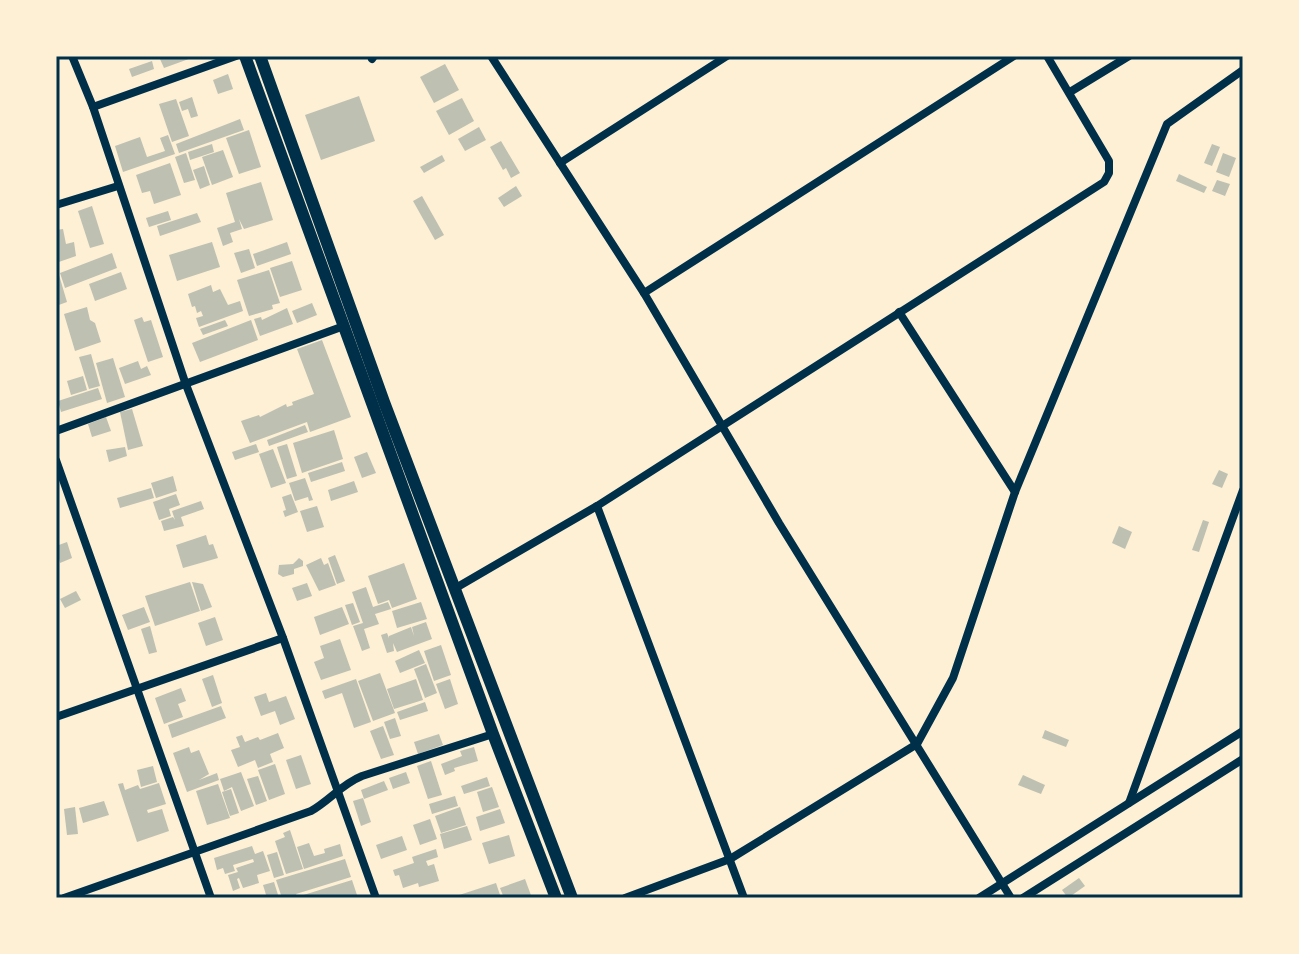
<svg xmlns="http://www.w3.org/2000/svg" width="1299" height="954" font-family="Inter,sans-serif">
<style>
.building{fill:#bec0b2}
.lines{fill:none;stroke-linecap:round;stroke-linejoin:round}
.minor{stroke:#003049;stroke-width:8}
.secondary{stroke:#003049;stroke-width:12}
.neatline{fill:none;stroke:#003049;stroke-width:3}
</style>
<rect width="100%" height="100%" fill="#fdf0d5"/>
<g class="building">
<path d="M170 56H197L164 68 160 59Z"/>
<path d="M152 61 154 69 132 77 129 69Z"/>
<path d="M445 64 459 90 434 103 420 77Z"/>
<path d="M228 74 233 89 218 94 213 80Z"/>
<path d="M359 96 375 141 321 160 305 115Z"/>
<path d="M192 97 198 116 191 118 188 109 182 111 179 102Z"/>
<path d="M462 98 474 121 449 135 436 111Z"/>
<path d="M176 99 189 136 172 142 159 104Z"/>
<path d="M240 119 244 130 179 153 176 144Z"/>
<path d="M479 127 486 140 465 151 458 139Z"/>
<path d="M249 130 261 167 239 174 226 138Z"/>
<path d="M168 135 175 154 123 172 115 146 140 137 147 157 165 151 160 138Z"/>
<path d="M501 141 520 173 511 178 506 168 503 170 490 147Z"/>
<path d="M212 144 214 152 190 160 188 152Z"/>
<path d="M1212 144 1220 147 1212 166 1204 163Z"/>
<path d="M223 150 233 177 212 185 202 157Z"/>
<path d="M186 153 195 180 184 183 175 157Z"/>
<path d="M1223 153 1236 158 1229 177 1216 172Z"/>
<path d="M442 155 445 161 424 173 420 167Z"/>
<path d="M170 163 181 195 154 204 150 191 142 193 136 175Z"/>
<path d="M204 166 210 185 200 189 193 170Z"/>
<path d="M1179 174 1207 187 1204 193 1176 181Z"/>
<path d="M1217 180 1230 184 1225 196 1212 191Z"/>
<path d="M261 182 273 220 244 229 239 219 242 229 230 233 233 242 223 246 217 228 235 222 226 193Z"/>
<path d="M516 186 522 196 504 207 498 198Z"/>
<path d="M422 196 444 235 435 240 413 201Z"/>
<path d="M92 206 104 244 90 248 78 211Z"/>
<path d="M168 211 171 220 149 227 146 218Z"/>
<path d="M197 213 201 222 160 236 157 226Z"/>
<path d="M63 229 66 244 74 242 76 256 56 263V230Z"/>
<path d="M212 242 220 267 177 281 169 255Z"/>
<path d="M287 242 291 254 257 266 253 254Z"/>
<path d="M249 249 255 268 241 273 234 253Z"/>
<path d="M112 253 117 268 65 288 60 273Z"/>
<path d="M292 261 302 290 280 297 270 268Z"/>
<path d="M269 270 280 303 272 305 273 309 249 316 237 280Z"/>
<path d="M121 272 127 289 95 301 89 284Z"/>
<path d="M59 275 67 302 56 306V276Z"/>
<path d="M211 285 213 292 220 289 228 305 240 301 243 311 199 327 196 318 203 316 201 311 197 313 195 306 192 307 188 294Z"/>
<path d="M312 303 317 315 297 323 292 311Z"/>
<path d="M87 307 90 320 95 323 101 342 75 351 64 314Z"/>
<path d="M287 308 293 324 260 336 254 319 261 317 262 320Z"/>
<path d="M142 317 144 322 151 320 163 357 148 362 134 320Z"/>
<path d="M225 320 228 326 203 335 200 329Z"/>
<path d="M251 320 258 340 200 362 192 343Z"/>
<path d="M322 340 351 417 310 432 307 422 250 443 241 421 259 415 260 417 286 404 287 407 293 405 292 402 314 394 297 349Z"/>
<path d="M91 354 100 386 89 389 79 357Z"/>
<path d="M113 358 125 397 107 403 96 363Z"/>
<path d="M138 361 141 369 147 366 151 375 125 384 119 368Z"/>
<path d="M83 376 87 390 71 395 67 381Z"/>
<path d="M98 388 102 399 61 412 58 401Z"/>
<path d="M132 409 143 446 128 450 120 412Z"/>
<path d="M106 417 111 431 92 437 88 424Z"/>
<path d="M305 425 308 432 269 446 267 440Z"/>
<path d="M334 430 343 459 302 473 293 443Z"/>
<path d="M256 444 259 452 235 460 232 452Z"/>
<path d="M287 444 297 476 287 479 277 447Z"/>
<path d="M125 447 127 456 109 462 106 450Z"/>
<path d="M273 449 286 483 271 488 259 454Z"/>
<path d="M367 452 376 473 362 478 354 457Z"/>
<path d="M342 462 345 471 311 482 308 473Z"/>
<path d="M1219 470 1228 474 1222 488 1212 484Z"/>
<path d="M173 476 177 491 156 498 151 483Z"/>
<path d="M305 478 313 500 309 501 308 497 295 501 289 483Z"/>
<path d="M354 481 358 492 331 501 328 490Z"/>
<path d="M151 488 154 498 120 508 117 498Z"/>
<path d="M176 494 180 505 169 509 171 516 159 520 153 502Z"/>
<path d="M291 494 298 512 285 517 283 511 286 510 282 497Z"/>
<path d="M201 501 204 509 181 517 184 526 164 531 161 521 173 517 175 520 172 511Z"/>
<path d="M317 506 324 527 307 532 300 511Z"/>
<path d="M1203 520 1209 522 1199 552 1192 550Z"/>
<path d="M1119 526 1132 532 1125 549 1112 543Z"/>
<path d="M206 535 209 545 213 544 218 558 183 568 176 545Z"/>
<path d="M67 542 72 558 60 563 56 546Z"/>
<path d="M335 555 345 581 337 584 328 558Z"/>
<path d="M299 558 303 561V566L294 569V574L283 577 278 574 279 565 293 564Z"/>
<path d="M321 558 324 565 328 563 336 585 319 591 306 565Z"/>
<path d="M404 563 417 599 392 608 389 600 378 604 368 576Z"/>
<path d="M190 582 200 611 155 626 145 596Z"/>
<path d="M192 582 203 584 212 607 201 611Z"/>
<path d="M307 583 312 596 297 601 292 588Z"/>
<path d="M366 587 373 607 388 602 391 609 375 614 379 624 364 629 370 648 362 651 353 626 363 623 352 592Z"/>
<path d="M76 591 81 600 65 608 60 599Z"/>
<path d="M421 602 427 619 397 628 392 611Z"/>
<path d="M353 603 360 622 352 625 345 605Z"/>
<path d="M144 607 150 622 128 630 122 615Z"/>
<path d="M342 607 349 624 320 635 314 617Z"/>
<path d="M215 617 223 640 206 646 198 623Z"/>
<path d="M426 622 432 639 397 652 393 643 394 651 387 653 381 635 387 633 389 638V636L411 627 414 636 412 627Z"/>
<path d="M150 626 157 652 149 654 141 629Z"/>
<path d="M340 639 351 670 321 680 314 662 324 658 320 646Z"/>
<path d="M441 645 451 675 434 681 424 651Z"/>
<path d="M419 650 425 663 400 673 395 661Z"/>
<path d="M426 664 437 693 425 698 414 669Z"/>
<path d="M380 673 395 713 373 721 358 681Z"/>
<path d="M213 675 222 703 212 707 202 679Z"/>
<path d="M356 679 371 722 354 728 342 693 325 699 322 691Z"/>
<path d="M416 679 423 700 394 709 387 689Z"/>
<path d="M450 679 458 704 445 709 436 684Z"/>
<path d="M181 688 186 701 178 704 183 717 164 724 155 698Z"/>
<path d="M266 693 269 702 286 696 295 719 280 725 275 711 261 716 254 697Z"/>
<path d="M425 702 428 711 400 720 397 712Z"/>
<path d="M221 706 226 718 172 738 168 725Z"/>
<path d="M395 718 401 736 390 739 384 722Z"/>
<path d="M383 726 394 755 381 759 370 731Z"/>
<path d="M1045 730 1069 740 1066 747 1042 738Z"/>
<path d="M278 733 284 748 270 754 273 762 258 768 255 760 238 767 231 750 240 747 236 737 242 735 245 742 258 737 260 740Z"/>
<path d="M439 734 443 745 418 754 414 742Z"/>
<path d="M189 747 191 753 199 750 209 774 199 780 217 773 219 780 187 792 173 753Z"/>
<path d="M474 747 478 761 454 768 455 771 445 775 441 764 462 756 460 751Z"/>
<path d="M301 755 311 784 296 789 286 760Z"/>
<path d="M431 761 442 795 428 799 417 766Z"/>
<path d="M275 764 285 794 269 800 258 770Z"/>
<path d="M153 766 157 782 141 787 137 770Z"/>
<path d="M241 772 254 806 241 811 232 787 224 791 220 779Z"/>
<path d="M406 772 410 783 393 789 389 778Z"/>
<path d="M1023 775 1045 785 1041 794 1018 785Z"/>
<path d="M258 776 267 801 256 805 247 779Z"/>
<path d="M487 777 490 786 464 794 461 786Z"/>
<path d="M384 781 388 790 364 799 361 790Z"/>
<path d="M123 783 125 790 138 785 140 789 159 783 166 804 147 810 148 813 162 809 169 831 137 842 118 784Z"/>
<path d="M218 784 230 818 207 825 196 791Z"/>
<path d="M492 787 499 807 483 812 477 792Z"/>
<path d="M231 789 239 813 230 816 222 792Z"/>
<path d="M455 796 458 806 432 814 429 804Z"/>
<path d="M363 798 371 822 361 826 353 801Z"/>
<path d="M104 801 109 815 83 823 79 808Z"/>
<path d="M75 807 78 834 67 835 64 809Z"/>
<path d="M460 807 466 825 441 833 435 816Z"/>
<path d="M500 809 505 823 480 831 476 817Z"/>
<path d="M430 819 437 839 420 845 413 825Z"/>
<path d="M467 826 472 840 444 849 440 834Z"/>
<path d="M290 830 303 869 286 874 275 841 285 837 283 833Z"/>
<path d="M509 835 515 856 489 864 482 843Z"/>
<path d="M402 836 407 850 381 859 376 845Z"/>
<path d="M309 843 314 856 325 853 324 849 340 844 343 856 304 869 297 847Z"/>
<path d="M252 846 255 854 263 851 270 871 257 875 259 883 243 888 239 878 237 879 240 888 233 891 228 875 238 872 236 868 254 862 253 859 233 865 235 871 225 874 223 868 217 870 214 858Z"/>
<path d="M436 849 438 857 426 861 428 866 434 864 439 881 419 887 418 883 403 888 399 875 395 876 393 870 414 863 412 857Z"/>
<path d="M277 852 284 875 274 878 267 855Z"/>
<path d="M345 859 351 877 296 894 297 897 352 880 357 895 347 898H282L276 880Z"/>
<path d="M1079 878 1085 886 1068 898 1062 890Z"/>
<path d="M525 879 532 898H504L500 888Z"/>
<path d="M274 882 279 898H267L263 885Z"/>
<path d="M496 883 501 898H453V897Z"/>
</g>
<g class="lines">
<g class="minor">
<path d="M72 56 93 107 185 382 283 638 376 898"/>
<path d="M491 56 644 293 779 523 1011 898"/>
<path d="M372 59 374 56"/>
<path d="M1070 92 1129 56"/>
<path d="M93 107 236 56"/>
<path d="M560 163 727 56"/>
<path d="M56 205 118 186"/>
<path d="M644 293 1014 56"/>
<path d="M899 312 1015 492"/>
<path d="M56 431 344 326"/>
<path d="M56 460 211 898"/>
<path d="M597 506 744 898"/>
<path d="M454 589 597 506 1104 182 1109 173V161L1047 56"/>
<path d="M56 717 283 638"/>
<path d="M1129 803 1243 490"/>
<path d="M64 898 311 811C330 800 342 784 362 776L493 734"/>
<path d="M625 898 730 859 917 744 953 678 1015 492 1167 124 1243 70"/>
<path d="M979 898 1243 731"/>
<path d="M1023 898 1243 759"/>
</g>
<g class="secondary">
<path d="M245 56 493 734 556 898"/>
<path d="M260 56 384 402 572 898"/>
</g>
</g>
<rect width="1299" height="954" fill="none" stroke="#fdf0d5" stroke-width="116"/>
<rect x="58" y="58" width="1183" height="838" class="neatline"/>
</svg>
